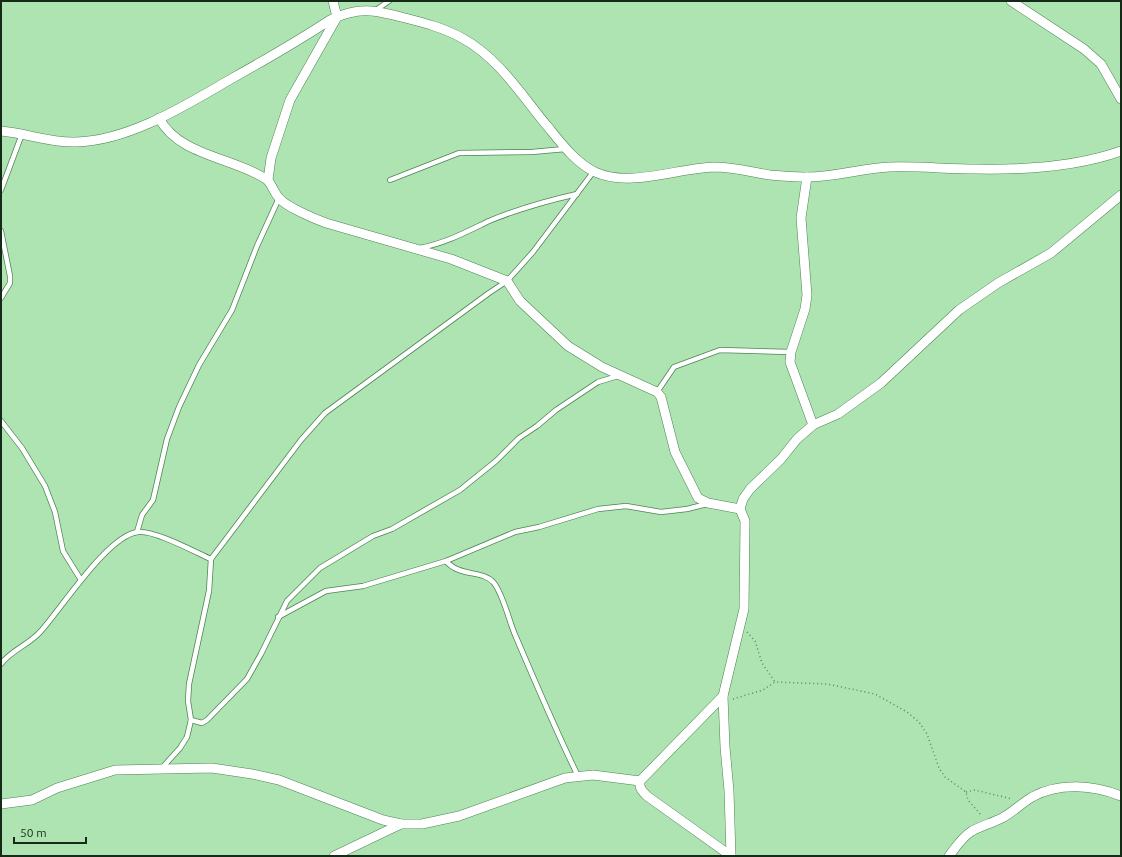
<svg xmlns="http://www.w3.org/2000/svg" width="1122" height="857" font-family="Ubuntu,sans-serif">
<style>
.lines{fill:none;stroke-linecap:round;stroke-linejoin:round}
.service-casing{stroke:#4e8354;stroke-width:6}
.minor-casing{stroke:#4e8354;stroke-width:10}
.path{stroke:#5f8462;stroke-width:1.5;stroke-dasharray:1 3;stroke-linecap:butt}
.service{stroke:#fff;stroke-width:4.5}
.minor{stroke:#fff;stroke-width:9}
</style>
<rect width="100%" height="100%" fill="#ade4b1"/>
<g class="lines">
<defs>
<g id="service">
<path d="M376 10 389 1"/>
<path d="M390 180 459 153 532 152 565 149"/>
<path d="M1 190 22 134"/>
<path d="M1 231 10 276V283L1 298"/>
<path d="M420 248C446 243 466 232 489 221 518 209 546 201 577 194"/>
<path d="M657 392 674 367 720 350 791 352"/>
<path d="M1 421 22 448 45 486 55 512 63 551 81 580"/>
<path d="M137 532 142 515 153 500 167 439 179 407 199 365 232 310 257 246 279 198"/>
<path d="M446 561C459 577 484 570 494 583 504 596 509 622 516 637 536 684 556 731 578 776"/>
<path d="M278 617 326 591 363 586 446 561 515 532 539 527 598 509 626 506 661 512 687 509 707 504"/>
<path d="M1 664C11 650 29 645 41 631 61 609 108 535 138 532 154 530 195 552 211 559"/>
<path d="M191 720 202 723 207 720 247 679 261 654 287 601 320 568 373 536 392 529 460 490 496 461 519 438 537 426 556 410 598 382 618 376"/>
<path d="M161 769 180 748 187 737 191 720 188 701 189 684 209 591 211 559 301 440 325 413 489 293 507 281 533 252 594 171"/>
</g>
<g id="minor">
<path d="M1011 1 1084 49 1101 64 1121 99"/>
<path d="M159 118C179 156 232 157 266 179 272 183 274 194 280 199 287 207 315 219 326 223L451 259 507 281 520 301 568 346 602 367 657 392 661 397 675 452 698 498 708 503 740 509"/>
<path d="M1 131C26 133 50 143 76 142 129 141 186 105 231 79 265 60 298 41 330 20 359 6 375 10 405 18 425 23 444 28 462 38 499 58 522 96 548 127 561 143 576 163 595 172 629 188 678 168 714 167 733 167 751 172 770 175 781 176 793 177 804 177 833 178 861 168 890 167 918 166 947 169 976 169 1023 170 1076 167 1121 151"/>
<path d="M807 177 801 218 807 295 805 309 791 352 790 362 813 425"/>
<path d="M268 180 271 158 290 100 337 17 333 1"/>
<path d="M723 696 725 747 729 791 731 856"/>
<path d="M1 804 32 800 57 788 115 770 212 768 252 774 279 780 383 820 401 824H422L459 816 565 778 593 775 640 781"/>
<path d="M334 856 401 824"/>
<path d="M731 856 647 796C642 791 639 788 640 781L723 696 744 609 745 521 740 509 743 499 750 489 781 459 797 439 813 425 838 414 881 383 959 310 998 283 1051 253 1121 195"/>
<path d="M949 856C956 847 962 837 972 831 981 826 992 823 1002 818 1013 812 1022 803 1032 797 1059 782 1094 785 1121 796"/>
</g>
</defs>
<use href="#service" class="service-casing"/>
<use href="#minor" class="minor-casing"/>
<g class="path">
<path d="M747 632 755 641 762 663 775 682"/>
<path d="M733 699 763 690 775 682 827 684 875 694 907 712 919 722 927 734 939 768 945 777 966 792 968 800 982 816"/>
<path d="M966 792 975 790 1012 799"/>
</g>
<use href="#service" class="service"/>
<use href="#minor" class="minor"/>
</g>
<rect width="1122" height="857" fill="none" stroke="#152a17" stroke-width="4"/>
<path d="M14 837v6h72v-6" fill="none" stroke="#152a17" stroke-width="2"/>
<text x="20" y="837" font-size="12" fill="#152a17" stroke="#ade4b1" stroke-width="3" paint-order="stroke">50 m</text>
</svg>
